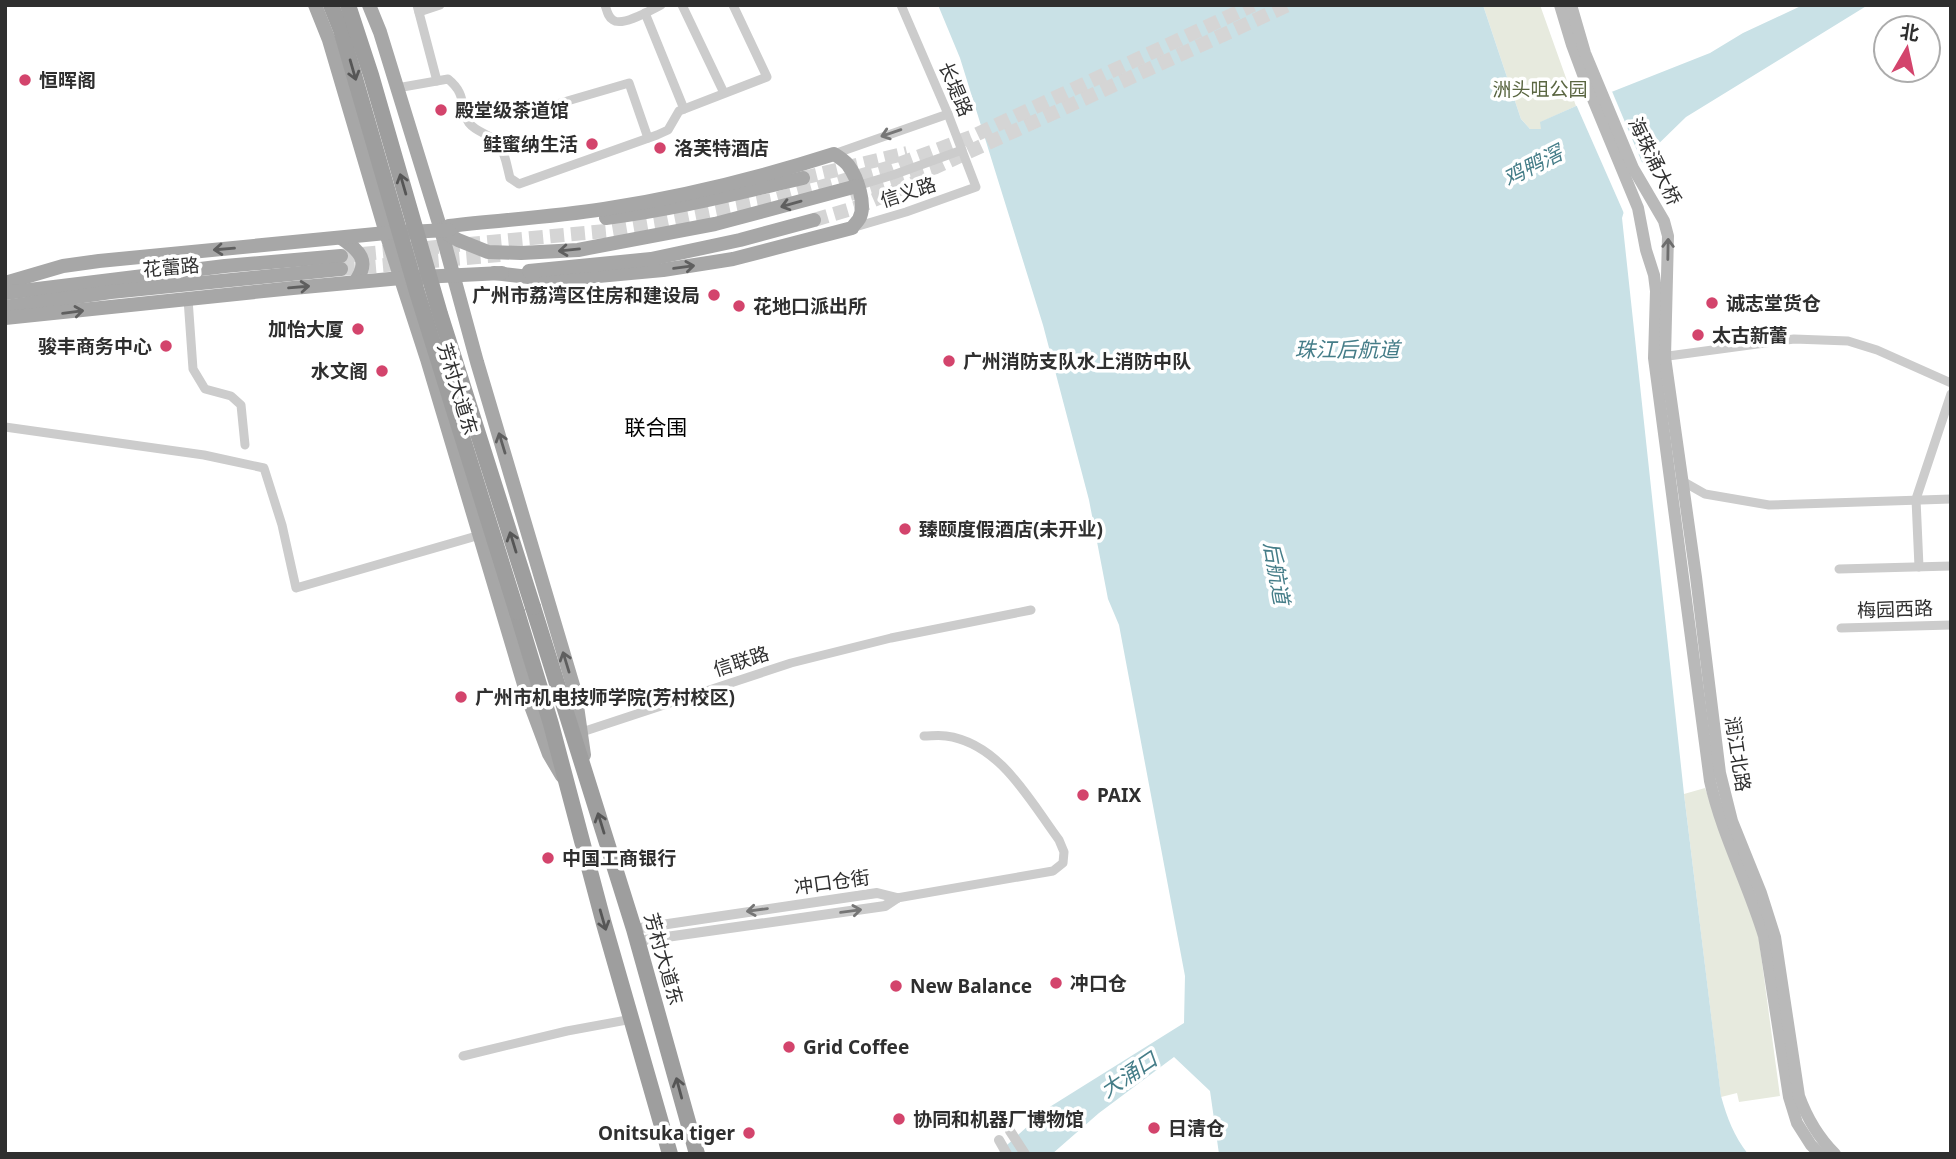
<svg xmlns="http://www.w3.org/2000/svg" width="1956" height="1159" font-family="'Noto Sans','Noto Sans SC',sans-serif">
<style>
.green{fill:#e7eade}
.water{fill:#c9e1e6}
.pier{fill:#fff}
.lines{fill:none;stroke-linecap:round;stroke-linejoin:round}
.primary-tunnel{stroke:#d5d5d5;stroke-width:14;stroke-dasharray:14 7;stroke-linecap:butt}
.minor{stroke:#ccc;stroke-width:9}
.tertiary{stroke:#ccc;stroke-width:10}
.secondary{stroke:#b9b9b9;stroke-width:12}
.primary{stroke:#a7a7a7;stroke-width:14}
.trunk{stroke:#9e9e9e;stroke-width:16}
.trunk-bridge{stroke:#9e9e9e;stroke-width:16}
.oneway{stroke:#565656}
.oneway2{stroke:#767676}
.oneway3{stroke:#5f5f5f}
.oneway4{stroke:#6d6d6d}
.poi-dot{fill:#d3446c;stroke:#fff;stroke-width:2.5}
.labels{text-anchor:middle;stroke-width:7;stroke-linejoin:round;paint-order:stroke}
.poi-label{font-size:19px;font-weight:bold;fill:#2f2f2f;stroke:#fff;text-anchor:start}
.street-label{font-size:19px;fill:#2f2f2f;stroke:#fff}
.park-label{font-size:19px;fill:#5a6641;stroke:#fff}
.water-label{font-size:21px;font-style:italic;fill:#457d88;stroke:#fff}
.neighbourhood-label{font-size:21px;fill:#000;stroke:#fff}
</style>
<rect width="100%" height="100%" fill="#fff"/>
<g class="green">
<path d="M1483 5H1540L1576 106 1541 122 1542 129H1530L1521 119Z"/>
<path d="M1705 788 1758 933 1780 1096 1739 1102 1737 1093 1721 1097 1684 794Z"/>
</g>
<path class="water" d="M938 5H1483L1521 119 1530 129H1541L1540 122 1576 106 1710 53 1743 33 1803 5H1868L1686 117 1646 156 1634 178 1622 218 1684 794 1721 1096C1727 1118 1734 1136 1748 1154H1219L1210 1091 1174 1057 1099 1113 1052 1154H997L1048 1108 1184 1023 1185 976 1119 625 1108 599 1089 500 1043 325 960 58Z"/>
<path class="pier" d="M1611 89 1644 167 1637 179 1626 218 1575 102Z"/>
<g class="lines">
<g class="primary-tunnel">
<path d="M803 178 907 153"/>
<path d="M850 194 936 167 1288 5"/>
<path d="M814 220 858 207 918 181"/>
<path d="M341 256 606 231 666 221 776 199 831 184 891 167 971 137 1253 5"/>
<path d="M341 269 500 255"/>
</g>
<g class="minor">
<path d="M417 5 437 81"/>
<path d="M605 5C607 11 608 17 613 20 622 27 651 10 661 5"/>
<path d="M682 5 724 93"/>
<path d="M419 12 440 5"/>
<path d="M645 13 684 109"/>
<path d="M397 88 448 79C468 95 459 108 469 123 476 132 489 134 497 142 505 150 507 167 510 178L519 184 657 135 668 130 679 111 767 77 733 5"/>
<path d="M557 104 629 83 648 138"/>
<path d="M834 154 948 114"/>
<path d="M857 186 893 175 962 150"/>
<path d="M855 227 906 212 976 187 948 114 901 5"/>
<path d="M188 299 193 369 205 389 231 396 241 405 245 445"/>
<path d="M1661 357 1794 339 1848 341 1877 350 1951 383"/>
<path d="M5 427 204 455 264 468 282 525 296 588 480 535"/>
<path d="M1682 481 1705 494 1769 505 1951 499"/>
<path d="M1919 567 1916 499 1951 394"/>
<path d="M1839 569 1951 566"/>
<path d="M1841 628 1951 625"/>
<path d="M582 732 791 663 891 638 1031 610"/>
<path d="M897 898 1053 871 1063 863 1064 852 1059 840C1030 801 1000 743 946 736 939 735 931 736 924 736"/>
<path d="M463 1056 567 1031 632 1019"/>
</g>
<g class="tertiary">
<path d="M634 929 877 893 897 898"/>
<path d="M638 941 885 906 897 898"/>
<path d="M1010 1131 1025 1154"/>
<path d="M999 1140 1007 1154"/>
</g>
<g class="secondary">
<path d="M1560 5 1572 45 1585 80 1638 208 1646 250 1654 275 1656 291 1654 358 1710 781C1722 835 1748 883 1764 936L1789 1097 1797 1123 1811 1145 1820 1154"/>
<path d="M1571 5 1585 53 1633 168 1664 221 1668 236 1665 357 1696 577 1720 773 1732 821 1761 893 1775 937 1799 1096C1807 1118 1818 1137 1835 1154"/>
</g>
<g class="primary">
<path d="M315 5 329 40 386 233 427 359 528 698 549 754 562 776"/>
<path d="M369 5 380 32 441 230 477 362 575 692 584 755"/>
<path d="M606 218C673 210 738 193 803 178"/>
<path d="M441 230 449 226C500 220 552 217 604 209 682 197 759 178 834 154 839 157 844 160 848 165 857 177 867 205 859 219 859 220 852 227 852 228L733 259 663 270 555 280 494 273"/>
<path d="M441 230 458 240 488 252 521 253 578 250 715 224 857 186"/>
<path d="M341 238C359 250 371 261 355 282"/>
<path d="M529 271 651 259 740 240 814 220"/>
<path d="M5 283 63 266 99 261 386 233 449 230"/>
<path d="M5 293 225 266 341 256"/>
<path d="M5 307 111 292 341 269"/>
<path d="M5 318 293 288 401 278 502 273"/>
</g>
<g class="trunk">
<path d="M533 607 634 929 697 1154"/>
<path d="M517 612 551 724 604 924 670 1154"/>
</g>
<g class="trunk-bridge">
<path d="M331 5 341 30 417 292 517 612"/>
<path d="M348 5 371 75 440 314 533 607"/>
</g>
</g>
<defs><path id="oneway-shaft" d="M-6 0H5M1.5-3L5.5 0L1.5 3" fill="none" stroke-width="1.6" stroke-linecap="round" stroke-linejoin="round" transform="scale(1.75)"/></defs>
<g class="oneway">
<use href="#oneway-shaft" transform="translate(353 70) rotate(74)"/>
<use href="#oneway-shaft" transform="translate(403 184) rotate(-106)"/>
<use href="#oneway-shaft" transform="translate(513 542) rotate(-107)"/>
<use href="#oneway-shaft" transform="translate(601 823) rotate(-107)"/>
<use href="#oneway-shaft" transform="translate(603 920) rotate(74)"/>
<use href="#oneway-shaft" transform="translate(679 1088) rotate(-105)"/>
</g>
<g class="oneway2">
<use href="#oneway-shaft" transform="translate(891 133) rotate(161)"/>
<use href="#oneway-shaft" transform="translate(757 910) rotate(172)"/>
<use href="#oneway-shaft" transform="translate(851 911) rotate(-8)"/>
</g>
<g class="oneway3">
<use href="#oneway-shaft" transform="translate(791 204) rotate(164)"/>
<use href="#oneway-shaft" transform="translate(224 249) rotate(175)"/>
<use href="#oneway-shaft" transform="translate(569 250) rotate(174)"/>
<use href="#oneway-shaft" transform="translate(684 267) rotate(-8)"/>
<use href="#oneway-shaft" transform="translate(299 287) rotate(-5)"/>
<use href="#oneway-shaft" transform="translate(73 312) rotate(-7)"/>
<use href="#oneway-shaft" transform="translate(502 443) rotate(-107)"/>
<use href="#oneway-shaft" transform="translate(566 662) rotate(-107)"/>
</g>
<use class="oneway4" href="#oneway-shaft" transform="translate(1668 249) rotate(-89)"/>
<g class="poi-dot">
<circle cx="25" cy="80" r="7"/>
<circle cx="441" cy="110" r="7"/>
<circle cx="592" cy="144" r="7"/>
<circle cx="660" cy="148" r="7"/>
<circle cx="714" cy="295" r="7"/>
<circle cx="1712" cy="303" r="7"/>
<circle cx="739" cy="306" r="7"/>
<circle cx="358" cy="329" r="7"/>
<circle cx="1698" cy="335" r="7"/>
<circle cx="166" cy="346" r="7"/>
<circle cx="949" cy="361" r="7"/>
<circle cx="382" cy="371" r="7"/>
<circle cx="905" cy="529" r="7"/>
<circle cx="461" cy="697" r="7"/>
<circle cx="1083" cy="795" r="7"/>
<circle cx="548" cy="858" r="7"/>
<circle cx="1056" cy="983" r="7"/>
<circle cx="896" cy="986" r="7"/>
<circle cx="789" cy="1047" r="7"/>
<circle cx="899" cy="1119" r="7"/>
<circle cx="1154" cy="1128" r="7"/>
<circle cx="749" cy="1133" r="7"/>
</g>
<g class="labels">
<g class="poi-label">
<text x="39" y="87">恒晖阁</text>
<text x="455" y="117">殿堂级茶道馆</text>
<text x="578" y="151" text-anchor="end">鲑蜜纳生活</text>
<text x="674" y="155">洛芙特酒店</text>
<text x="700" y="302" text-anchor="end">广州市荔湾区住房和建设局</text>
<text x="1726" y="310">诚志堂货仓</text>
<text x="753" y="313">花地口派出所</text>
<text x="344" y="336" text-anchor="end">加怡大厦</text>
<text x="1712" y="342">太古新蕾</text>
<text x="152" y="353" text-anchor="end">骏丰商务中心</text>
<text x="963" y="368">广州消防支队水上消防中队</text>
<text x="368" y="378" text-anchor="end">水文阁</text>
<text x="919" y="536">臻颐度假酒店(未开业)</text>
<text x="475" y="704">广州市机电技师学院(芳村校区)</text>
<text x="1097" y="802">PAIX</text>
<text x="562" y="865">中国工商银行</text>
<text x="1070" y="990">冲口仓</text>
<text x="910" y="993">New Balance</text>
<text x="803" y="1054">Grid Coffee</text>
<text x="913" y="1126">协同和机器厂博物馆</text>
<text x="1168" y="1135">日清仓</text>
<text x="735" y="1140" text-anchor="end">Onitsuka tiger</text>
</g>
<g class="street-label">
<text transform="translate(956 89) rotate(67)" y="7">长堤路</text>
<text transform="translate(1655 161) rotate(64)" y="7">海珠涌大桥</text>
<text transform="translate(908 192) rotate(-18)" y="7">信义路</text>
<text transform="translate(171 267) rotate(-5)" y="7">花蕾路</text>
<text transform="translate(458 389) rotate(73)" y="7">芳村大道东</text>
<text transform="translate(1895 609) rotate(-2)" y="7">梅园西路</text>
<text transform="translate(741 661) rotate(-18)" y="7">信联路</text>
<text transform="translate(1738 754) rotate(81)" y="7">润江北路</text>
<text transform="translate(832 882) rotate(-8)" y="7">冲口仓街</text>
<text transform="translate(664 959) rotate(74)" y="7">芳村大道东</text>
</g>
<g class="park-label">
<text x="1540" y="96">洲头咀公园</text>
</g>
<g class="water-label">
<text transform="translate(1533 166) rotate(-27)" y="7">鸡鸭滘</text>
<text x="1347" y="357">珠江后航道</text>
<text transform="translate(1276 573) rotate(80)" y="7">后航道</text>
<text transform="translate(1129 1075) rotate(-34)" y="7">大涌口</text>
</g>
<g class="neighbourhood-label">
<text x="656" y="435">联合围</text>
</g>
</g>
<rect width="1956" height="1159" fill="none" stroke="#2f2f2f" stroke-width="14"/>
<g transform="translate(1907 49) rotate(9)"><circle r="33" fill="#ffffff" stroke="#acacac" stroke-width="2"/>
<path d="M0-5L12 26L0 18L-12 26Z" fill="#d3446c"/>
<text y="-10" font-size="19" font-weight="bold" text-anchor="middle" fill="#2f2f2f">北</text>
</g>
</svg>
